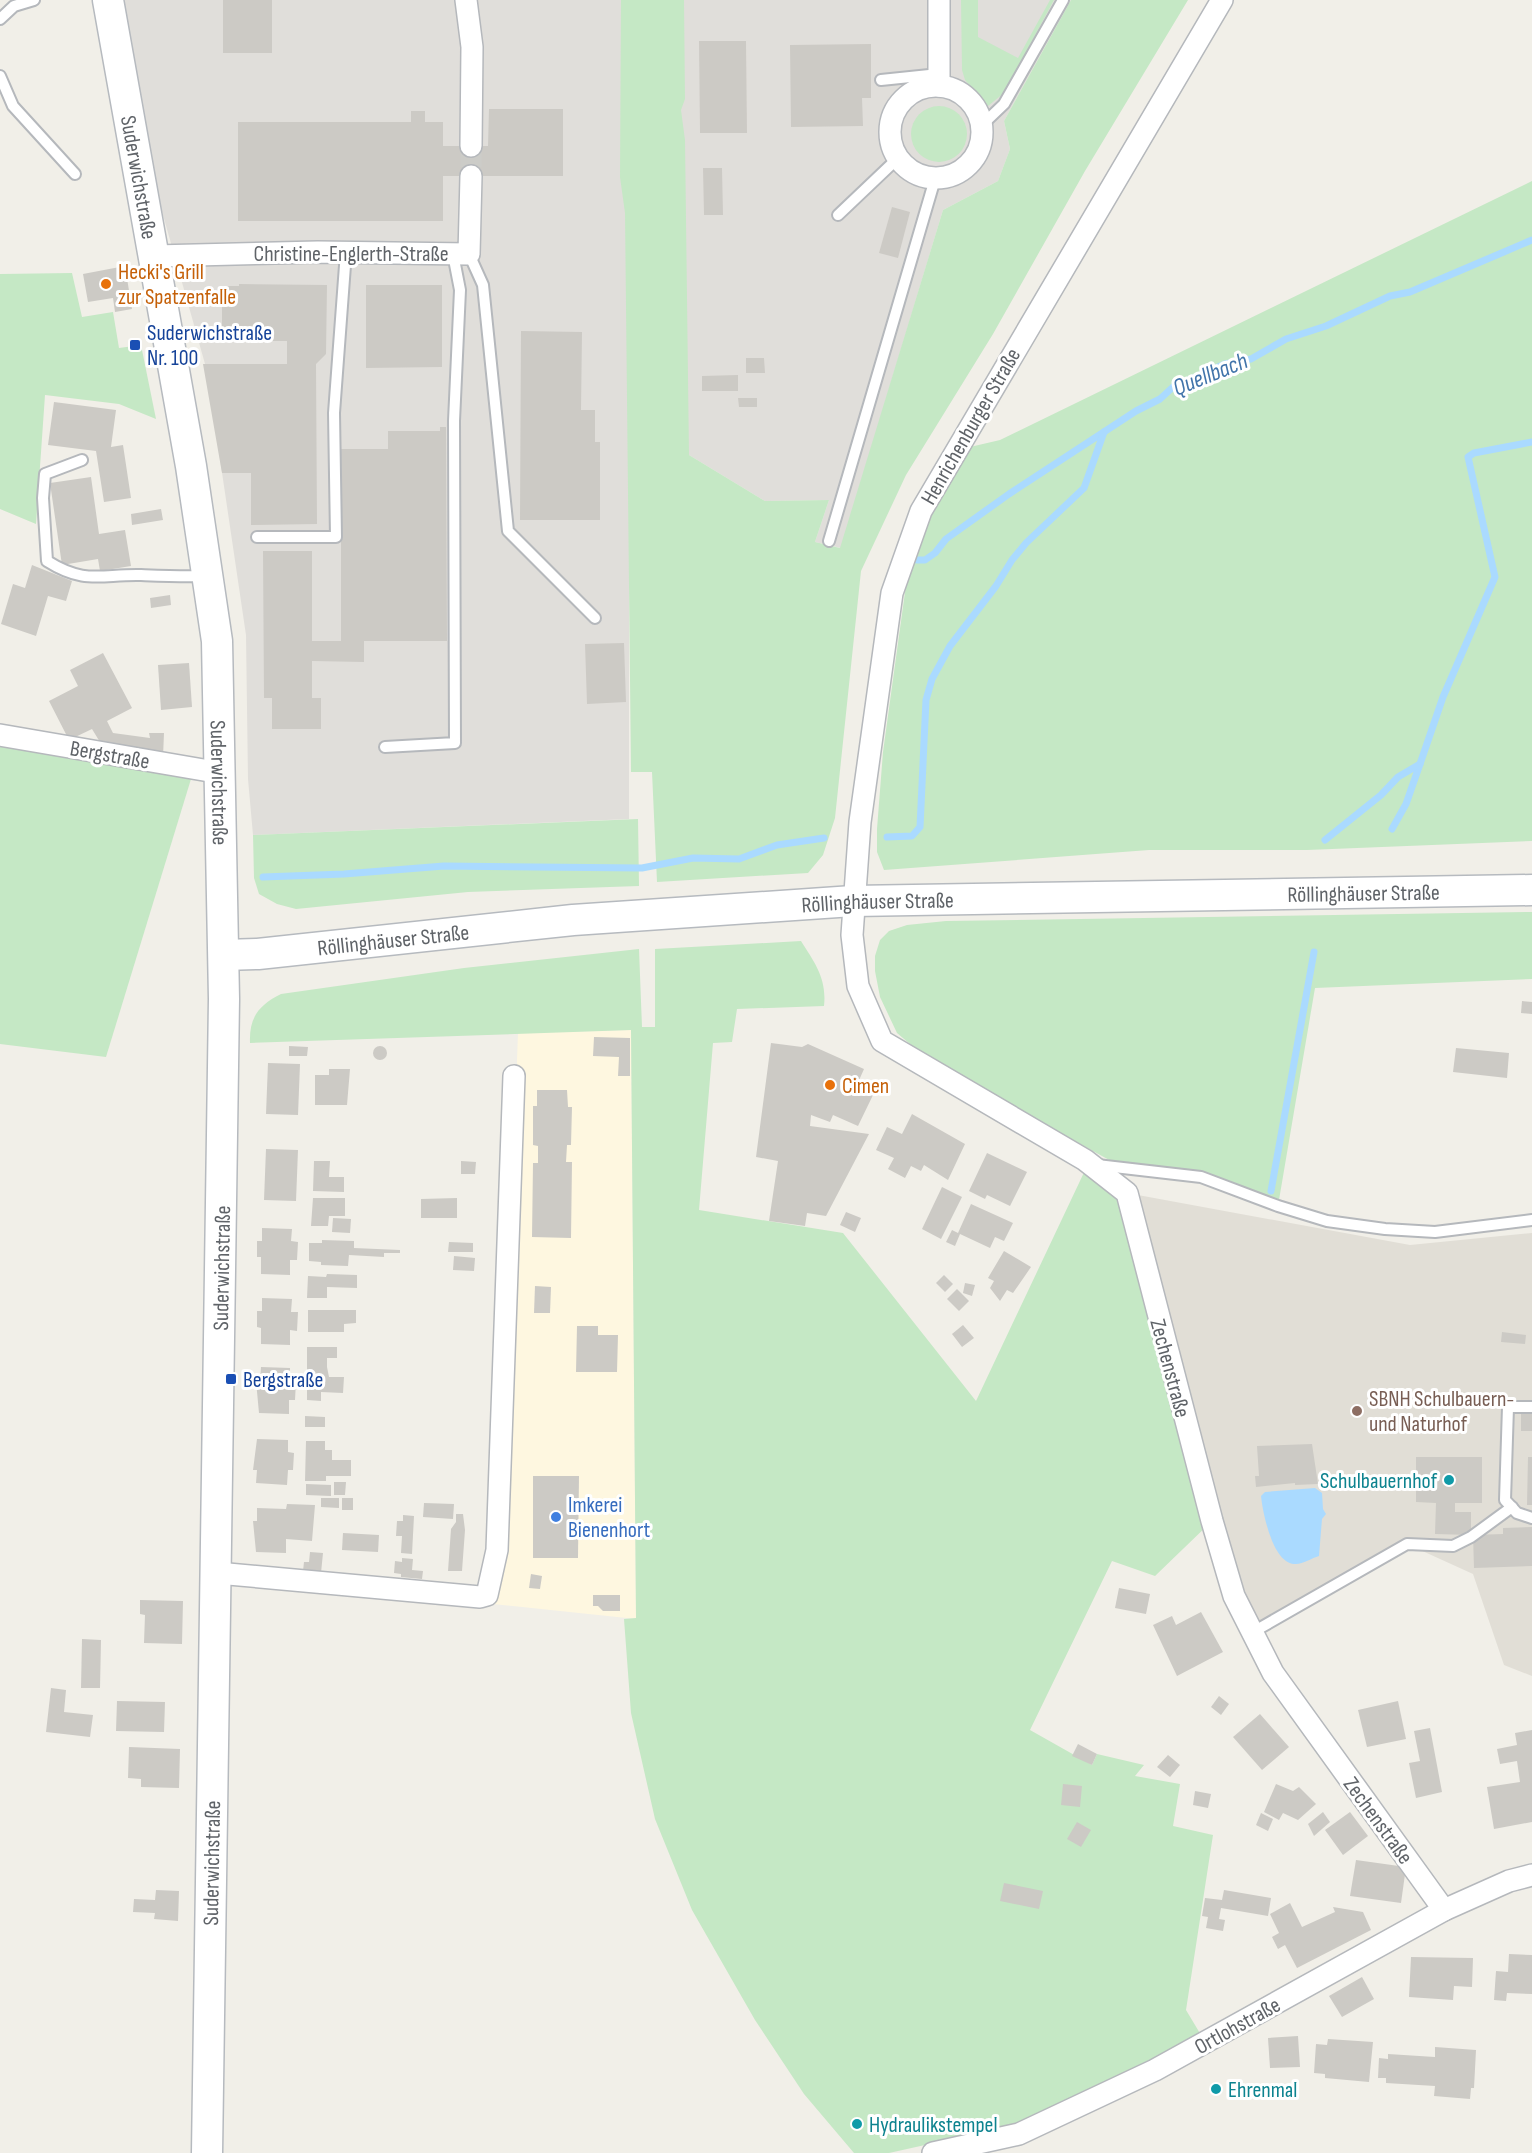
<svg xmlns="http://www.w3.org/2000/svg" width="1532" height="2153" font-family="'Sofia Sans Condensed',sans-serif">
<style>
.commercial{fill:#fef7e0}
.industrial{fill:#e0deda}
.education{fill:#e1ded6}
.green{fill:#c5e8c5}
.water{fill:#aadaff}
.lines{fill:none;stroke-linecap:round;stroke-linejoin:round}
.stream{stroke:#aadaff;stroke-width:7}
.building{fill:#cccac5}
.street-tunnel{stroke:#ccccc8;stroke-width:21;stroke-dasharray:21 10;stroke-linecap:butt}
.lane-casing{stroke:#b5b8bc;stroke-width:14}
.street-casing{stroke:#b5b8bc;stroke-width:24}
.secondary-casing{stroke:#b6babf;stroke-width:33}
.lane{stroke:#fff;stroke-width:10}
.street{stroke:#fff;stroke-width:21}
.secondary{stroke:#fff;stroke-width:30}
.food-dot{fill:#e8710a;stroke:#fff;stroke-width:2}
.transit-dot{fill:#1a4fb4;stroke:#fff;stroke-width:2}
.education-dot{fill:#8d6e63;stroke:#fff;stroke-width:2}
.culture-dot{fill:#0f9aa8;stroke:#fff;stroke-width:2}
.shop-dot{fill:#3f7fe0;stroke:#fff;stroke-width:2}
.labels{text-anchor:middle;stroke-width:6;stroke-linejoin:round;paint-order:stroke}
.street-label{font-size:22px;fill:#5f6368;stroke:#fff}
.food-label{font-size:22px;fill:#c56008;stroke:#fff;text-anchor:start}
.transit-label{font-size:22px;fill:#164399;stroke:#fff;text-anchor:start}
.education-label{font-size:22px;fill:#785e54;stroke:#fff;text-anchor:start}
.culture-label{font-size:22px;fill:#0d838f;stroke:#fff;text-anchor:start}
.shop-label{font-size:22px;fill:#366cbe;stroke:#fff;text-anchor:start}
.water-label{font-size:24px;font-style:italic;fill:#4174aa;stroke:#fff}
</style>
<rect width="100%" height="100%" fill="#f1efe8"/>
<path class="commercial" d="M631 1030 636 1619 493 1604 503 1540 510 1250 518 1033Z"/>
<path class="industrial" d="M113 0H1071L1004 121 1010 149 998 181 943 210 841 548 815 542 829 500 765 501 689 455 629 458V819L253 835 248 779 246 635 207 371 130 98Z"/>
<path class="education" d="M1127 1193 1410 1245 1532 1233V1676L1504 1665 1473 1574 1407 1544 1253 1632Z"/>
<g class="green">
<path d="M621 0H684L685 99 681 110 685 140 689 455 765 501 829 500 815 542 840 548 943 210 998 181 1010 149 1004 121 1071 0H1188L1085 171 993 334 906 475 861 571 835 818 823 855 808 873 657 882 652 772H631L625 213 620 177Z"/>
<path d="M961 0H978V37L1018 58 1050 0H1054L1004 93 988 106 965 80 962 70Z"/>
<circle cx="939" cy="134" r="28"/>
<path d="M1532 181V841L1307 850H1149L884 870 877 852V829L883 752 906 585 923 526 970 447 1000 440Z"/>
<path d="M72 273 82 317 113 312 119 348 141 345 156 419 119 404 45 395 36 524 0 509V274Z"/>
<path d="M0 745 191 779 106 1057 0 1044Z"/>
<path d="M638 819 639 886 468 892 296 909 277 904 259 894 254 878 253 835Z"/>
<path d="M1532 912V979L1315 988 1279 1200 1204 1172 1111 1161 930 1061 897 1033 880 997 875 971V956L880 940 889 931 907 925 946 921Z"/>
<path d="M801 941C815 963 827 979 824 1006L737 1009 732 1042 713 1043 699 1210 843 1233 976 1401 1088 1164 1127 1193 1212 1521 1155 1576 1112 1561 1030 1730 1092 1765 1097 1754 1144 1765 1135 1776 1180 1784 1173 1826 1213 1835 1186 2010 1204 2040 1017 2132 943 2141 889 2153H854L804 2094 755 2020 692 1910 655 1819 631 1713 624 1619 636 1618 631 1030 250 1043C249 1017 259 1005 281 994L464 968 639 949 642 1027H655V949Z"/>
</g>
<path class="water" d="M1315 1488 1322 1493 1323 1509 1326 1514 1322 1519 1319 1556C1312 1558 1303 1564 1296 1564 1273 1565 1263 1514 1261 1496L1265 1492Z"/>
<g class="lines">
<g class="stream">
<path d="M917 560H925L935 553 946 539 1009 494 1136 411 1160 399 1173 387 1225 364 1251 359 1286 339 1326 326 1390 296 1410 292 1532 240"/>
<path d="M1392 829 1406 804 1420 764"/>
<path d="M887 837 912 836 920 827 926 700 932 679 950 646 996 586 1012 560 1026 543 1084 488 1104 432"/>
<path d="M1325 840 1381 795 1398 777 1420 764 1443 697 1495 577 1468 457 1474 453 1532 442"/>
<path d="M263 877 344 874 444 866 642 868 693 858 739 859 777 845 824 838"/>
<path d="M1271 1191 1314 952"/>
</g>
</g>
<g class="building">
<rect x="223" y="0" width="49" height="53"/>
<path d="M699 41H746L747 133H700Z"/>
<path d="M871 44V98H862L863 126 791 127 790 45Z"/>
<path d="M489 109H563V176H443V221H238V122H411V111H425V122H443V146H488Z"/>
<path d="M703 168H722L723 215H704Z"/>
<path d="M892 207 910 212 898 258 879 253Z"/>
<path d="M125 266 132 309 115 312 113 298 88 302 83 274Z"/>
<path d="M239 284 327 285 326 354 316 364 317 524 251 525V473H222L203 364H287V341H239V329H222V286H239Z"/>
<path d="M366 285H442V367L366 368Z"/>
<path d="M521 331 582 332 581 410H595V442H600V520H520Z"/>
<path d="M746 358H764L765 373H746Z"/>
<path d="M738 375V391H702V376Z"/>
<path d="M738 398H757V407H739Z"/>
<path d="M54 402 116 410 111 447 123 445 131 498 104 502 96 451 48 445Z"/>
<path d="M440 427H446L447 641H364V662L312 661V698H321V729H272V698H264L263 551H312V641H341V449H388V431H440Z"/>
<path d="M91 477 99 534 125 530 131 566 100 571 98 559 62 565 50 483Z"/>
<path d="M161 509 163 520 132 525 131 514Z"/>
<path d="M32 565 72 581 66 601 48 596 36 636 1 624 13 584 25 588Z"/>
<path d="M170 595 171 605 151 608 150 598Z"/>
<path d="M624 643 626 702 587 704 585 644Z"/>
<path d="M103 653 132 708 107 721 113 733 150 738 149 733H164L163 757 103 747 92 729 69 740 49 701 78 686 70 670Z"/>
<path d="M189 663 192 707 161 710 158 665Z"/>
<path d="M1522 1001 1532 1002V1014L1521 1013Z"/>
<path d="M594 1037 630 1038V1076H618L619 1057 593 1056Z"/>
<path d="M771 1043 802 1047 808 1044 864 1069 856 1087 873 1095 858 1126 833 1115 830 1122 811 1115 810 1126 869 1134 826 1216 807 1213 805 1226 769 1221 778 1161 756 1157Z"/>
<path d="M289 1046 308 1047 307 1056H289Z"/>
<circle cx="380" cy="1053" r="7"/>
<path d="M1456 1048 1509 1053 1507 1078 1453 1072Z"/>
<path d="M268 1063 300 1064 298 1115 266 1114Z"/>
<path d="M329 1069H350L347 1105H315V1075H329Z"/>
<path d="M537 1090H567L568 1107H572L571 1145H567L566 1162H572L571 1238 532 1237 533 1163H538V1146L533 1145V1106H537Z"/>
<path d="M912 1114 965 1144 948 1180 924 1165 921 1171 911 1166 905 1178 888 1169 894 1158 876 1150 887 1127 902 1134Z"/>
<path d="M266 1149 298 1150 296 1201 264 1200Z"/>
<path d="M987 1153 1027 1172 1010 1206 987 1195 985 1199 969 1191Z"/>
<path d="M314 1161H330L329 1177H344V1192L313 1191Z"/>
<path d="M461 1161 476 1162 475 1174H461Z"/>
<path d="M942 1187 962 1197 941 1239 922 1229Z"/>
<path d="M313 1198H345V1216H329L328 1226H311Z"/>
<path d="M457 1198V1218H421V1199Z"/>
<path d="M971 1204 1013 1223 1004 1241 995 1237 990 1248 960 1234 955 1246 946 1242 952 1230 958 1233Z"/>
<path d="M846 1212 861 1218 855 1232 840 1225Z"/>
<path d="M333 1218 351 1219 350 1233 332 1232Z"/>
<path d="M262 1228 292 1229 291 1241 298 1242 297 1260H290V1275L261 1274V1257H257V1241H262Z"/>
<path d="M322 1240 354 1241V1248L400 1250V1253H384V1257L349 1255 348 1266 321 1265V1262L309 1261V1243H322Z"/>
<path d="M449 1242 473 1243V1252H448Z"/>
<path d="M1004 1251 1031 1267 1013 1293 1007 1290 1000 1301 990 1288 994 1281 988 1278Z"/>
<path d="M454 1256 475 1258 474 1271 453 1270Z"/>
<path d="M327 1274 357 1275V1288L327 1287V1298H307L308 1276 326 1277Z"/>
<path d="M944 1275 953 1284 945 1292 936 1283Z"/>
<path d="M965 1283 975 1285 972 1296 963 1293Z"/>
<path d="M535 1286 551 1287 550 1313H534Z"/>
<path d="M957 1289 969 1301 959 1311 947 1299Z"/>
<path d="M262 1298 292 1299 291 1312H298L297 1331 290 1330V1345L261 1344V1328L257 1327V1311H262Z"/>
<path d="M308 1310H356V1323L344 1324V1332H308Z"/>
<path d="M963 1325 974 1338 962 1347 952 1334Z"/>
<path d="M577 1326H598V1335H618L617 1372H576Z"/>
<path d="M1502 1332 1526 1335 1525 1344 1501 1342Z"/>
<path d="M307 1347H337V1358H327V1367L329 1377H344L343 1393 321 1392V1401L307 1400Z"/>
<path d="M261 1367 290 1368V1381H296L295 1400H289V1414L259 1413 256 1381H260Z"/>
<path d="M1521 1410 1532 1411V1431H1521Z"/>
<path d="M305 1416 325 1417V1427H305Z"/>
<path d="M257 1439 288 1440V1452L294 1453 293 1470H288L287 1485 256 1483 257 1470H253Z"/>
<path d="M306 1441H325V1450H332V1460H351V1476H326V1481H305Z"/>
<path d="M1312 1444 1318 1484 1295 1485V1483L1256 1487 1255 1476H1259L1257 1446Z"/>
<path d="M1416 1457H1482V1503H1455V1512H1471V1535L1435 1534 1436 1503 1416 1502Z"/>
<path d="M1528 1457H1532V1505H1527Z"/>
<path d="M533 1476H579L578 1558H533Z"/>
<path d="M334 1482H346L345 1495H334Z"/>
<path d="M306 1484 331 1485V1496L306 1495Z"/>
<path d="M321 1498H339V1508L321 1507Z"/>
<rect x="342" y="1498" width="11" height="12"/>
<path d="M424 1503 454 1504 453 1519 423 1517Z"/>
<path d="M287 1504 315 1505 312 1541 286 1539V1553L256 1552 253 1521H257V1508L286 1509Z"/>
<path d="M456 1514H463L465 1530 462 1571H448L451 1529 456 1522Z"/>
<path d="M403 1515 414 1516 412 1554 401 1553 402 1536H396L397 1521H403Z"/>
<path d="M1532 1527V1566L1474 1568 1473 1535 1503 1534V1528Z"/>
<path d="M343 1533 379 1535 378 1552 342 1550Z"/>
<path d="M310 1552 323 1553 321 1573 303 1571 304 1562H309Z"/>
<path d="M402 1558 413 1559 412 1570 423 1571 422 1579 401 1577V1574L394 1573 395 1561 402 1562Z"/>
<path d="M531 1574 542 1576 540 1589 529 1588Z"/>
<path d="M1119 1588 1150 1594 1146 1614 1115 1608Z"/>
<path d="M593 1595H620V1611H603L598 1606H593Z"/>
<path d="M140 1600 183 1601 182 1644 144 1643 145 1615 140 1614Z"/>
<path d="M1201 1612 1223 1652 1177 1676 1153 1625 1172 1616 1176 1625Z"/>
<path d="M82 1639 101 1640 100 1688H81Z"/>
<path d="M51 1688 66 1690 64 1712 93 1715 90 1737 46 1732Z"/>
<path d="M1219 1696 1229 1704 1221 1715 1211 1707Z"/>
<path d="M117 1701 165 1702 164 1732 116 1731Z"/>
<path d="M1398 1701 1406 1739 1367 1747 1358 1710Z"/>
<path d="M1260 1714 1289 1747 1262 1770 1233 1737Z"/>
<path d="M1430 1728 1442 1792 1416 1798 1409 1763 1420 1761 1414 1731Z"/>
<path d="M1532 1730V1822L1494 1829 1487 1787 1520 1782 1517 1761 1500 1764 1497 1749 1517 1745 1515 1733Z"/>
<path d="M1078 1744 1097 1754 1092 1765 1072 1756Z"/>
<path d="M129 1747 180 1749 179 1788 141 1787V1779L128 1778Z"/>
<path d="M1168 1755 1180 1765 1170 1777 1157 1767Z"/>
<path d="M1063 1784 1082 1786 1080 1807 1061 1805Z"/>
<path d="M1276 1784 1293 1791 1299 1787 1316 1804 1298 1820 1283 1813 1279 1820 1264 1812Z"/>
<path d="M1195 1791 1211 1794 1208 1808 1193 1805Z"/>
<path d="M1323 1812 1330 1822 1314 1836 1308 1824Z"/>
<path d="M1350 1812 1368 1836 1343 1855 1325 1830Z"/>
<path d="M1261 1813 1273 1819 1268 1831 1256 1825Z"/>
<path d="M1077 1822 1091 1830 1081 1847 1067 1839Z"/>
<path d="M1356 1860 1406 1867 1401 1903 1350 1896Z"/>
<path d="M1004 1883 1043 1891 1039 1909 1000 1901Z"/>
<path d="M156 1890 179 1891 178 1921 154 1919 155 1913 133 1912 134 1899 155 1900Z"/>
<path d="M1224 1890 1271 1898 1268 1916 1221 1908 1219 1919 1225 1920 1223 1931 1206 1928 1208 1917 1202 1916 1205 1898 1222 1900Z"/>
<path d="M1290 1903 1302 1927 1335 1912 1333 1907 1363 1912 1371 1930 1297 1968 1285 1945 1278 1949 1272 1937 1279 1933 1270 1914Z"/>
<path d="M1509 1954 1532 1955V1994L1507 1993 1506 2001 1494 2000 1496 1971 1508 1972Z"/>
<path d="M1411 1957 1473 1958 1472 1987 1454 1986 1453 2000 1409 1997Z"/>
<path d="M1362 1977 1374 1999 1342 2017 1329 1996Z"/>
<path d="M1298 2036 1300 2067 1270 2068 1268 2038Z"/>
<path d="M1328 2039 1373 2042 1369 2082 1325 2078V2074L1314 2073 1316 2044 1327 2045Z"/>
<path d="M1435 2047 1476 2050 1474 2088H1471L1470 2099 1434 2096 1435 2086 1386 2083V2078H1378L1379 2058 1388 2059V2054L1435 2057Z"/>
</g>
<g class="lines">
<path class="street-tunnel" d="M471 146V176"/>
<defs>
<g id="lane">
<path d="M0 19 14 6 34 0"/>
<path d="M0 76 13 106 75 174"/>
<path d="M881 80 939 74"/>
<path d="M982 125 1004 104 1063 0"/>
<path d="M838 215 898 158"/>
<path d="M469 254 483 285 508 531 595 618"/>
<path d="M82 460 45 474 43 498 47 561C85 585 101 574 141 575 164 576 184 577 207 576"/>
<path d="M257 537H336L334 413 346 252"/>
<path d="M829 541 935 179"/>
<path d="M385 747 455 743 454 421 460 290 453 254"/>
<path d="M1097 1165 1201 1177 1278 1206 1327 1221 1385 1229 1435 1232 1532 1220"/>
<path d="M1532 1407H1508L1505 1500 1517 1513 1532 1518"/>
<path d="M1253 1632 1407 1544 1453 1546 1471 1537 1512 1507"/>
</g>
<g id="street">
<path d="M466 0 472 47 471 146"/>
<path d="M939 0V86"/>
<path d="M1222 0 921 511 892 593 860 822 852 935 858 986 882 1041 1085 1160 1127 1193 1212 1521 1234 1596 1273 1673 1444 1910"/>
<circle cx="936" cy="132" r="46"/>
<path d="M155 256 318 252 469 254 471 176"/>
<path d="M0 735 221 773"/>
<path d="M217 1573 480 1597 487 1595 497 1550 514 1076"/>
<path d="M933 2153 1019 2134 1155 2070 1444 1910 1509 1881 1532 1875"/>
</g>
<g id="secondary">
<path id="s1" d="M108 0 191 466 217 641 224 999 207 2153"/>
<path id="s2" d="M224 955 258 954 573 920 853 901 1532 890"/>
</g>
</defs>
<use href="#lane" class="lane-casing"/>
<use href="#street" class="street-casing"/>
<use href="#secondary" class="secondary-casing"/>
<use href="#lane" class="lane"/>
<use href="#street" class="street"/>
<use href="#secondary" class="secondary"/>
</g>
<g class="food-dot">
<circle cx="106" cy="284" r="6"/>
<circle cx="830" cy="1085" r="6"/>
</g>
<g class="transit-dot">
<rect x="129" y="339" width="12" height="12" rx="3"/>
<rect x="225" y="1373" width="12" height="12" rx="3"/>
</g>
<circle class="education-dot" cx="1357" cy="1411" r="6"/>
<g class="culture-dot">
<circle cx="1449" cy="1480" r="6"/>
<circle cx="1216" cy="2089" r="6"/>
<circle cx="857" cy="2124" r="6"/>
</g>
<circle class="shop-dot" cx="556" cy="1517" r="6"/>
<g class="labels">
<g class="street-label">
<text dy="8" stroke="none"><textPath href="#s1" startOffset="180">Suderwichstraße</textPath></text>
<text x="351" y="261">Christine-Englerth-Straße</text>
<text transform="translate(970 426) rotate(-60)" y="8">Henrichenburger Straße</text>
<text transform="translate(110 754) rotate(10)" y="8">Bergstraße</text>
<text dy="8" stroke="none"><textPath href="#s1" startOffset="792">Suderwichstraße</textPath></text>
<text dy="8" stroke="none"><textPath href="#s2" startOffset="1142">Röllinghäuser Straße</textPath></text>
<text dy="8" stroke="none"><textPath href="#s2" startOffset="656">Röllinghäuser Straße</textPath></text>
<text dy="8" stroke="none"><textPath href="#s2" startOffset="170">Röllinghäuser Straße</textPath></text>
<text transform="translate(221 1268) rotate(-89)" y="8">Suderwichstraße</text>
<text transform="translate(1171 1368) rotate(75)" y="8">Zechenstraße</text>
<text transform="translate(1379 1820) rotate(54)" y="8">Zechenstraße</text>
<text transform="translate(211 1863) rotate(-89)" y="8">Suderwichstraße</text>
<text transform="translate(1237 2025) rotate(-29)" y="8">Ortlohstraße</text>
</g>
<g class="food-label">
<text x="118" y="279">Hecki's Grill<tspan x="118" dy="25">zur Spatzenfalle</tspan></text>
<text x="842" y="1093">Cimen</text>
</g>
<g class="transit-label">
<text x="147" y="340">Suderwichstraße<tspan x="147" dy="25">Nr. 100</tspan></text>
<text x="243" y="1387">Bergstraße</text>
</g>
<g class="education-label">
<text x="1369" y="1406">SBNH Schulbauern-<tspan x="1369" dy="25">und Naturhof</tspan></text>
</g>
<g class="culture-label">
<text x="1437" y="1488" text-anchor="end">Schulbauernhof</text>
<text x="1228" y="2097">Ehrenmal</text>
<text x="869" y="2132">Hydraulikstempel</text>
</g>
<g class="shop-label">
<text x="568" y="1512">Imkerei<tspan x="568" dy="25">Bienenhort</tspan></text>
</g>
<g class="water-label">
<text transform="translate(1210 374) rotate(-22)" y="8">Quellbach</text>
</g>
</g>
</svg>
